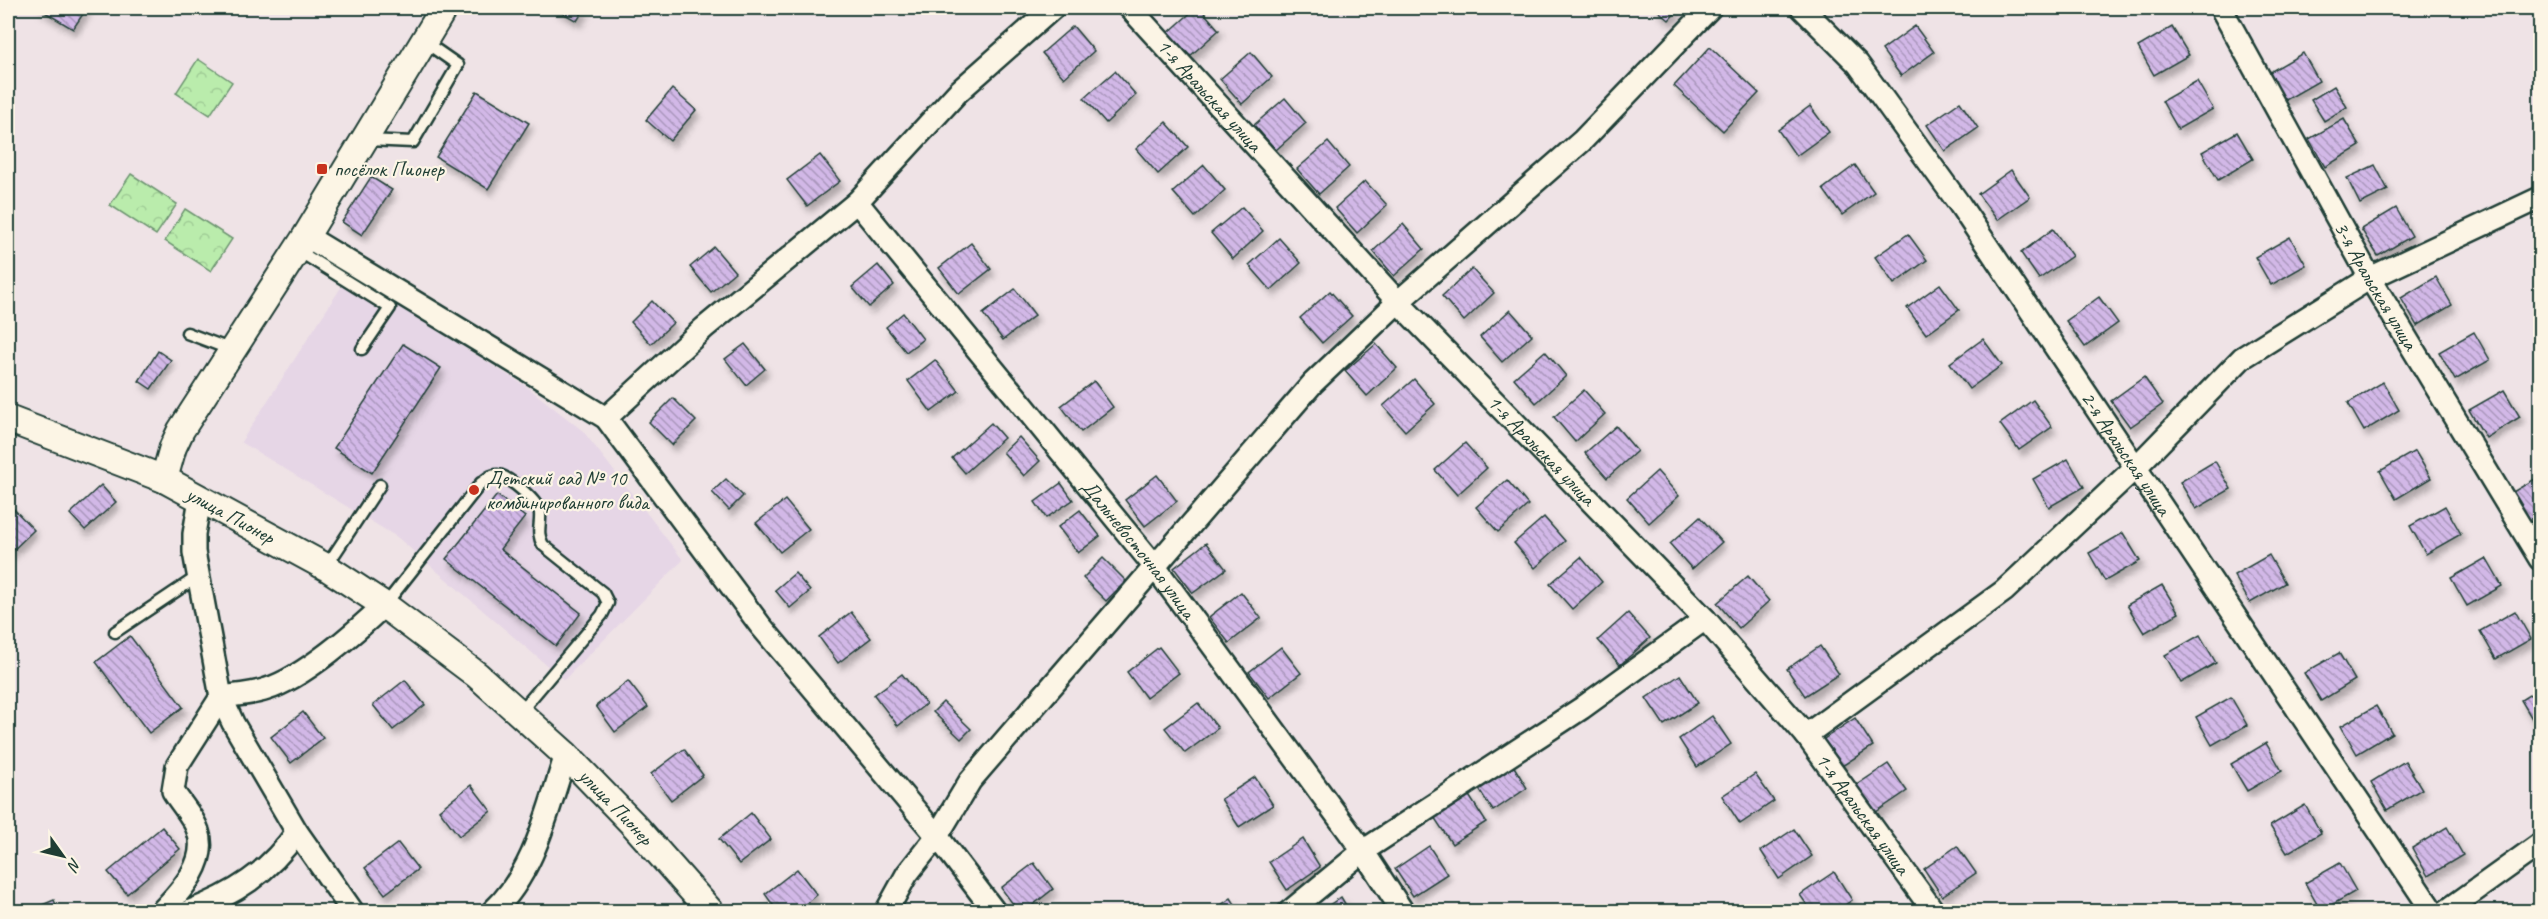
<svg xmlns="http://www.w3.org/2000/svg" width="2548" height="919" font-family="Caveat,sans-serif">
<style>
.built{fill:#e6d6e6}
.park{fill:url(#park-crowns);stroke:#6c9470;stroke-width:1.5}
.building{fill:url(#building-back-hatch);stroke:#1f3d34;stroke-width:1.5;filter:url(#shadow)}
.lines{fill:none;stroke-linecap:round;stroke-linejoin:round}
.service-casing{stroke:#1f3d34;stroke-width:15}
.minor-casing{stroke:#1f3d34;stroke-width:26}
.tertiary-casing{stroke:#1f3d34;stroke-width:30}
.service{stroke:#fcf5e5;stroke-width:10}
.minor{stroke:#fcf5e5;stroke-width:21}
.tertiary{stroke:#fcf5e5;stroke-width:26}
.poi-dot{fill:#c8321e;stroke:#fcf5e5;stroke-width:2}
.labels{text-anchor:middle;stroke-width:4.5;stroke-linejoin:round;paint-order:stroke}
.street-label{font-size:21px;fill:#1f3d34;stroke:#fcf5e5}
.poi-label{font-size:21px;fill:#1f3d34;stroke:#fcf5e5;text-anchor:start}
</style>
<defs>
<pattern id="park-crowns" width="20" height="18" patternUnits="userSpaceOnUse" patternTransform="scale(1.5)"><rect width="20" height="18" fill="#baecac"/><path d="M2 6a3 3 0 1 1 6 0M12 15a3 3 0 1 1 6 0" fill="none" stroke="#9fcb95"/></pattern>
<pattern id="building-back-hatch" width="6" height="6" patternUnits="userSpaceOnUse" patternTransform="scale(1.5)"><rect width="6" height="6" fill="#d2b8e7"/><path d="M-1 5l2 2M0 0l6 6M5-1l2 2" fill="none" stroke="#aa97bc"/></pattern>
<filter id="shadow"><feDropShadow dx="3.5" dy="6" stdDeviation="3" flood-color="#0004"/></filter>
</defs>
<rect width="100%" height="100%" fill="#efe3e6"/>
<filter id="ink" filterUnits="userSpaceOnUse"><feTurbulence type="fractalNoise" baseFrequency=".0167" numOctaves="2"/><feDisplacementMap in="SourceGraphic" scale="12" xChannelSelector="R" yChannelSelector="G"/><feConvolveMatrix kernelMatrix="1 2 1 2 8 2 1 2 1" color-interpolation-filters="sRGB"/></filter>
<g filter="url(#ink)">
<path class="built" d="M349 275 527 387 583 431 683 560 564 680 397 537 241 442Z"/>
<g class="park">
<path d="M198 59 232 82 210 115 176 93Z"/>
<path d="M131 174 177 204 156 235 110 205Z"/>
<path d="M185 209 232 239 211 271 165 241Z"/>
</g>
<g class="building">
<path d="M38 8H87L73 29Z"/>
<path d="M554 8H585L577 21Z"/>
<path d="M1196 8H1200L1219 30 1189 57 1168 33Z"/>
<path d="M1655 8H1680L1669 20Z"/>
<path d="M1073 26 1094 51 1064 78 1042 53Z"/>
<path d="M1915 26 1934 52 1901 76 1882 50Z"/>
<path d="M2172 27 2189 55 2154 75 2138 47Z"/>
<path d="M1710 47 1759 93 1723 131 1674 86Z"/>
<path d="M1251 52 1272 77 1242 104 1220 79Z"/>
<path d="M2303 53 2319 81 2284 101 2268 73Z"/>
<path d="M1115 71 1136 95 1106 123 1084 98Z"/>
<path d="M2197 81 2213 109 2178 129 2162 101Z"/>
<path d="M2334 86 2347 107 2324 121 2311 100Z"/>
<path d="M672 89 696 110 670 141 646 120Z"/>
<path d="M477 91 529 123 488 189 436 157Z"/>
<path d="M1285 98 1306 123 1276 150 1254 125Z"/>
<path d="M1960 102 1978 128 1945 151 1927 125Z"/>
<path d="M1810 106 1829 132 1796 156 1778 130Z"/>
<path d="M2344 119 2360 146 2325 167 2309 139Z"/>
<path d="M1166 122 1188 147 1158 174 1136 149Z"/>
<path d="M2237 132 2253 159 2218 180 2202 152Z"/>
<path d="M1328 142 1349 167 1319 194 1297 169Z"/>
<path d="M820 155 840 181 807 206 787 180Z"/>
<path d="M1204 165 1225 190 1195 217 1173 192Z"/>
<path d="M1855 165 1874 192 1842 215 1823 189Z"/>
<path d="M2375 165 2388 190 2360 204 2347 178Z"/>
<path d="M2011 170 2030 197 1997 220 1978 194Z"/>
<path d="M371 177 392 190 362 235 342 222Z"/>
<path d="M1365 181 1387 205 1357 233 1335 208Z"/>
<path d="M1242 207 1263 231 1233 259 1211 233Z"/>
<path d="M2396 208 2412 236 2378 256 2361 229Z"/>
<path d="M1403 224 1424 249 1394 276 1373 251Z"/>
<path d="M2053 229 2072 256 2039 279 2021 253Z"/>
<path d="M1908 234 1927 260 1894 284 1875 257Z"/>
<path d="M2290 237 2306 265 2271 285 2255 257Z"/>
<path d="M1279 238 1301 263 1271 290 1249 265Z"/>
<path d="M971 243 991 269 959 294 939 268Z"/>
<path d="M714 247 735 272 711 292 690 267Z"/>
<path d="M878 265 894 285 869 307 852 287Z"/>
<path d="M1472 269 1494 293 1464 321 1442 296Z"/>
<path d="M2436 277 2452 305 2417 326 2401 298Z"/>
<path d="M1940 284 1959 310 1926 334 1907 308Z"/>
<path d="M1015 289 1035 315 1003 340 983 314Z"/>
<path d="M1330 291 1352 316 1322 343 1300 318Z"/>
<path d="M2099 297 2118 323 2085 347 2066 321Z"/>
<path d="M652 301 673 323 651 344 631 322Z"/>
<path d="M1510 310 1532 335 1502 362 1480 337Z"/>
<path d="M903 313 923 339 906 352 886 327Z"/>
<path d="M2474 332 2490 360 2455 380 2439 352Z"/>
<path d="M1983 339 2002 365 1969 389 1950 363Z"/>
<path d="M403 344 441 368 372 473 334 448Z"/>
<path d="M745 344 765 369 746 385 725 359Z"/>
<path d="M1376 344 1397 368 1367 396 1345 371Z"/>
<path d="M158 351 171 360 151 389 139 381Z"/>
<path d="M1545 351 1566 376 1536 403 1514 378Z"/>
<path d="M935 360 959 391 931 412 908 381Z"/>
<path d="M2144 377 2163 404 2130 427 2111 401Z"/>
<path d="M1414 379 1435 404 1405 431 1383 406Z"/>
<path d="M1094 381 1113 407 1081 432 1061 406Z"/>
<path d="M2383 382 2399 410 2364 431 2348 403Z"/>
<path d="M1584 390 1605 414 1575 442 1554 417Z"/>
<path d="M2504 390 2520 417 2486 438 2469 410Z"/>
<path d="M673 398 696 421 672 445 649 422Z"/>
<path d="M2033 400 2052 427 2019 450 2000 424Z"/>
<path d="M991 423 1004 438 965 473 952 458Z"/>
<path d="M1616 426 1637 451 1607 478 1585 453Z"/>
<path d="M1019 437 1040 461 1024 476 1003 452Z"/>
<path d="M1465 443 1487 468 1457 495 1435 470Z"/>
<path d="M2415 451 2431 478 2396 499 2380 471Z"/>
<path d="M2068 459 2084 487 2049 507 2033 479Z"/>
<path d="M2215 461 2231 489 2196 509 2180 482Z"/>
<path d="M1657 471 1679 496 1649 523 1627 498Z"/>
<path d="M1157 475 1177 501 1145 526 1125 500Z"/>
<path d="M2540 476V513L2528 521 2511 493Z"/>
<path d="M726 479 743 496 729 510 712 492Z"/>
<path d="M1507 480 1528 505 1498 532 1476 507Z"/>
<path d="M1061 483 1073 500 1046 518 1035 502Z"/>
<path d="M101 485 116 502 85 530 70 514Z"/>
<path d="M497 495 525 517 500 549 581 613 556 646 446 559Z"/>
<path d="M785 500 809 529 780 552 756 523Z"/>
<path d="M8 503 34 530 8 555Z"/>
<path d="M2445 506 2461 534 2426 554 2410 526Z"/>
<path d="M1080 510 1100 536 1078 553 1058 527Z"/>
<path d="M1544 517 1565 541 1535 568 1514 543Z"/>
<path d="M1700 517 1722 542 1692 569 1670 544Z"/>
<path d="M2123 533 2140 561 2105 581 2089 553Z"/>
<path d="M1206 543 1226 569 1193 593 1174 568Z"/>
<path d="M2269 555 2285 583 2250 603 2234 575Z"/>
<path d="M1581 557 1602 582 1572 609 1550 584Z"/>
<path d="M1103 558 1126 581 1106 601 1083 578Z"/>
<path d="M2486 558 2502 586 2467 606 2451 578Z"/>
<path d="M795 573 810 591 790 608 775 590Z"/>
<path d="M1748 576 1769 601 1739 628 1717 603Z"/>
<path d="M2162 585 2179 613 2144 633 2127 605Z"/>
<path d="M1241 592 1261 618 1229 643 1209 617Z"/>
<path d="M2515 611 2531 639 2496 659 2480 631Z"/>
<path d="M851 612 871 638 838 663 819 637Z"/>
<path d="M1628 613 1650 638 1620 665 1598 640Z"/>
<path d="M2200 635 2216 663 2181 683 2165 655Z"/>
<path d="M130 636 183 707 149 733 96 662Z"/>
<path d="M1820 646 1839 674 1805 696 1787 669Z"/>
<path d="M1159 647 1179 673 1146 698 1127 672Z"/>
<path d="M1281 647 1301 673 1269 698 1249 672Z"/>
<path d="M2339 653 2355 680 2321 701 2304 673Z"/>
<path d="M902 674 926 704 898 726 874 695Z"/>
<path d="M1680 675 1698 703 1664 725 1646 698Z"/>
<path d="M405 680 425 705 393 730 373 705Z"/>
<path d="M628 681 648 707 615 732 596 706Z"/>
<path d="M2540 688V726L2537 727 2521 700Z"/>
<path d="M2231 697 2247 725 2212 745 2196 717Z"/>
<path d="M943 702 971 729 961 739 933 712Z"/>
<path d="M1198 703 1218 728 1185 753 1165 728Z"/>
<path d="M2376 706 2392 733 2357 754 2341 726Z"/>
<path d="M303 712 323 738 291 763 271 737Z"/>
<path d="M1712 716 1731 744 1697 767 1679 739Z"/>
<path d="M1855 718 1873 746 1839 768 1821 741Z"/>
<path d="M2266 743 2282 771 2247 791 2231 764Z"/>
<path d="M684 749 703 775 671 800 651 774Z"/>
<path d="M1510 760 1527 788 1493 811 1475 783Z"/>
<path d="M2405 761 2422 789 2387 810 2371 782Z"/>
<path d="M1888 764 1907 791 1873 814 1855 786Z"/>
<path d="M1755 774 1774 801 1740 824 1722 796Z"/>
<path d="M1255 777 1273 805 1239 827 1221 799Z"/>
<path d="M471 785 491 811 459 836 439 810Z"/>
<path d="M1468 794 1486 822 1452 844 1434 817Z"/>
<path d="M2305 805 2321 833 2287 853 2270 826Z"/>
<path d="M751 813 771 839 739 864 719 839Z"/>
<path d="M162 827 180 849 127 894 108 872Z"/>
<path d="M2447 827 2463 855 2428 876 2412 848Z"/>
<path d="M1794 829 1812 856 1779 879 1761 851Z"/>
<path d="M1303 839 1320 867 1287 890 1269 862Z"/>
<path d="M398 843 418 869 385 894 365 868Z"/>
<path d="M1429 846 1447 874 1413 896 1395 869Z"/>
<path d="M1957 846 1976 873 1942 896 1924 869Z"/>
<path d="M1034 863 1053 889 1024 912H1019L1001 888Z"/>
<path d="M2340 863 2356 891 2321 911 2305 883Z"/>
<path d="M797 869 817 895 796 912H778L765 894Z"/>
<path d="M1834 872 1852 900 1835 912H1812L1800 895Z"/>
<path d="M1341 897 1350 912H1319Z"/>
<path d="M1231 898 1240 912H1211Z"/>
<path d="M54 900 59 912H28V911Z"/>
</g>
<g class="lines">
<defs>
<g id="service">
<path d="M367 140 413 142 458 65 425 42"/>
<path d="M297 250 390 308 362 349"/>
<path d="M187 333 232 350"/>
<path d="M326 567 380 485"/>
<path d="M385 605 481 483C486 480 491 474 498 475 508 476 539 502 540 513 541 526 536 532 543 545L603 593 608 603 602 615 520 712"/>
<path d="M115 632 197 577"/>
</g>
<g id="minor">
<path id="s1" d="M1130 8 1398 302 1705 619 1806 735 1934 912"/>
<path id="s2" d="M1802 8 1858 64 1960 205 2433 912"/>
<path id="s3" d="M2221 8 2370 278 2540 559"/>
<path id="s4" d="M857 202 1155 567 1363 851 1403 912"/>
<path d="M306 236 606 418 760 625 937 836 995 912"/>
<path d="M606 418 704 328 857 202 958 92 1053 8"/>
<path d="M200 499 194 534V552L221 697 233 723 297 832 353 912"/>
<path d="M1806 735 2004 591 2137 466 2242 358 2370 278 2540 198"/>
<path d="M161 912C180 892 209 862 198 831 194 817 180 803 173 791L177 766 221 697C236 695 253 694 267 689 303 678 357 631 384 605"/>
<path d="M188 912C235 894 268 873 297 832"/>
<path d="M492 912C535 873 548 808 566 755"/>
<path d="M886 912 907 874 937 836 970 781 1313 383 1398 302 1582 141 1710 8"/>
<path d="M1289 912 1363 851 1582 708 1705 619"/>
<path d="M2445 912 2540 844"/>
</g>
<g id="tertiary">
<path id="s5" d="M8 419 164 479 326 567 384 605 477 675 566 755 635 826 711 912"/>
<path d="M164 479 173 447 181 430 306 236 444 8"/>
</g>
</defs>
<use href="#service" class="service-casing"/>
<use href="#minor" class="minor-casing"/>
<use href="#tertiary" class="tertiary-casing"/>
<use href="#service" class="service"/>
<use href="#minor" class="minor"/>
<use href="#tertiary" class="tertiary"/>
</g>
</g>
<g class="poi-dot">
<rect x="316" y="163" width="12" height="12" rx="3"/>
<circle cx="474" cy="490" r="6"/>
</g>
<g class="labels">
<g class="street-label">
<text dy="7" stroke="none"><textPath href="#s1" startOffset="118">1-я Аральская улица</textPath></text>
<text dy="7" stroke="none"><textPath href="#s3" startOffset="318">3-я Аральская улица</textPath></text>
<text dy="7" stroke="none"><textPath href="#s1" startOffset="604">1-я Аральская улица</textPath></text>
<text dy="7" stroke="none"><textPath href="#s2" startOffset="552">2-я Аральская улица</textPath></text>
<text dy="7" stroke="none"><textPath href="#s5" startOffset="243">улица Пионер</textPath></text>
<text dy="7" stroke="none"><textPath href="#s4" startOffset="447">Дальневосточная улица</textPath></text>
<text dy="7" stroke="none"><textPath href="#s5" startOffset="729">улица Пионер</textPath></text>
<text dy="7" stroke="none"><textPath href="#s1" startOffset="1090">1-я Аральская улица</textPath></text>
</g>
<g class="poi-label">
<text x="334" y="176">посёлок Пионер</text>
<text x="486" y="485">Детский сад № 10<tspan x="486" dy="24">комбинированного вида</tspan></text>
</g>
</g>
<rect width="2548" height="919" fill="none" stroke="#fcf5e5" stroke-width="30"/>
<rect x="15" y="15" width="2518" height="889" fill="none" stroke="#1f3d34" stroke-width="2" filter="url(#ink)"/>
<g transform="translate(63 856) rotate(124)" stroke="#fcf5e5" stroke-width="4.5" paint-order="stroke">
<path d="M0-4.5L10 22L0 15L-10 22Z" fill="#1f3d34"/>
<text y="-9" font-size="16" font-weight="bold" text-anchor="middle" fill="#1f3d34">N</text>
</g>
</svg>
